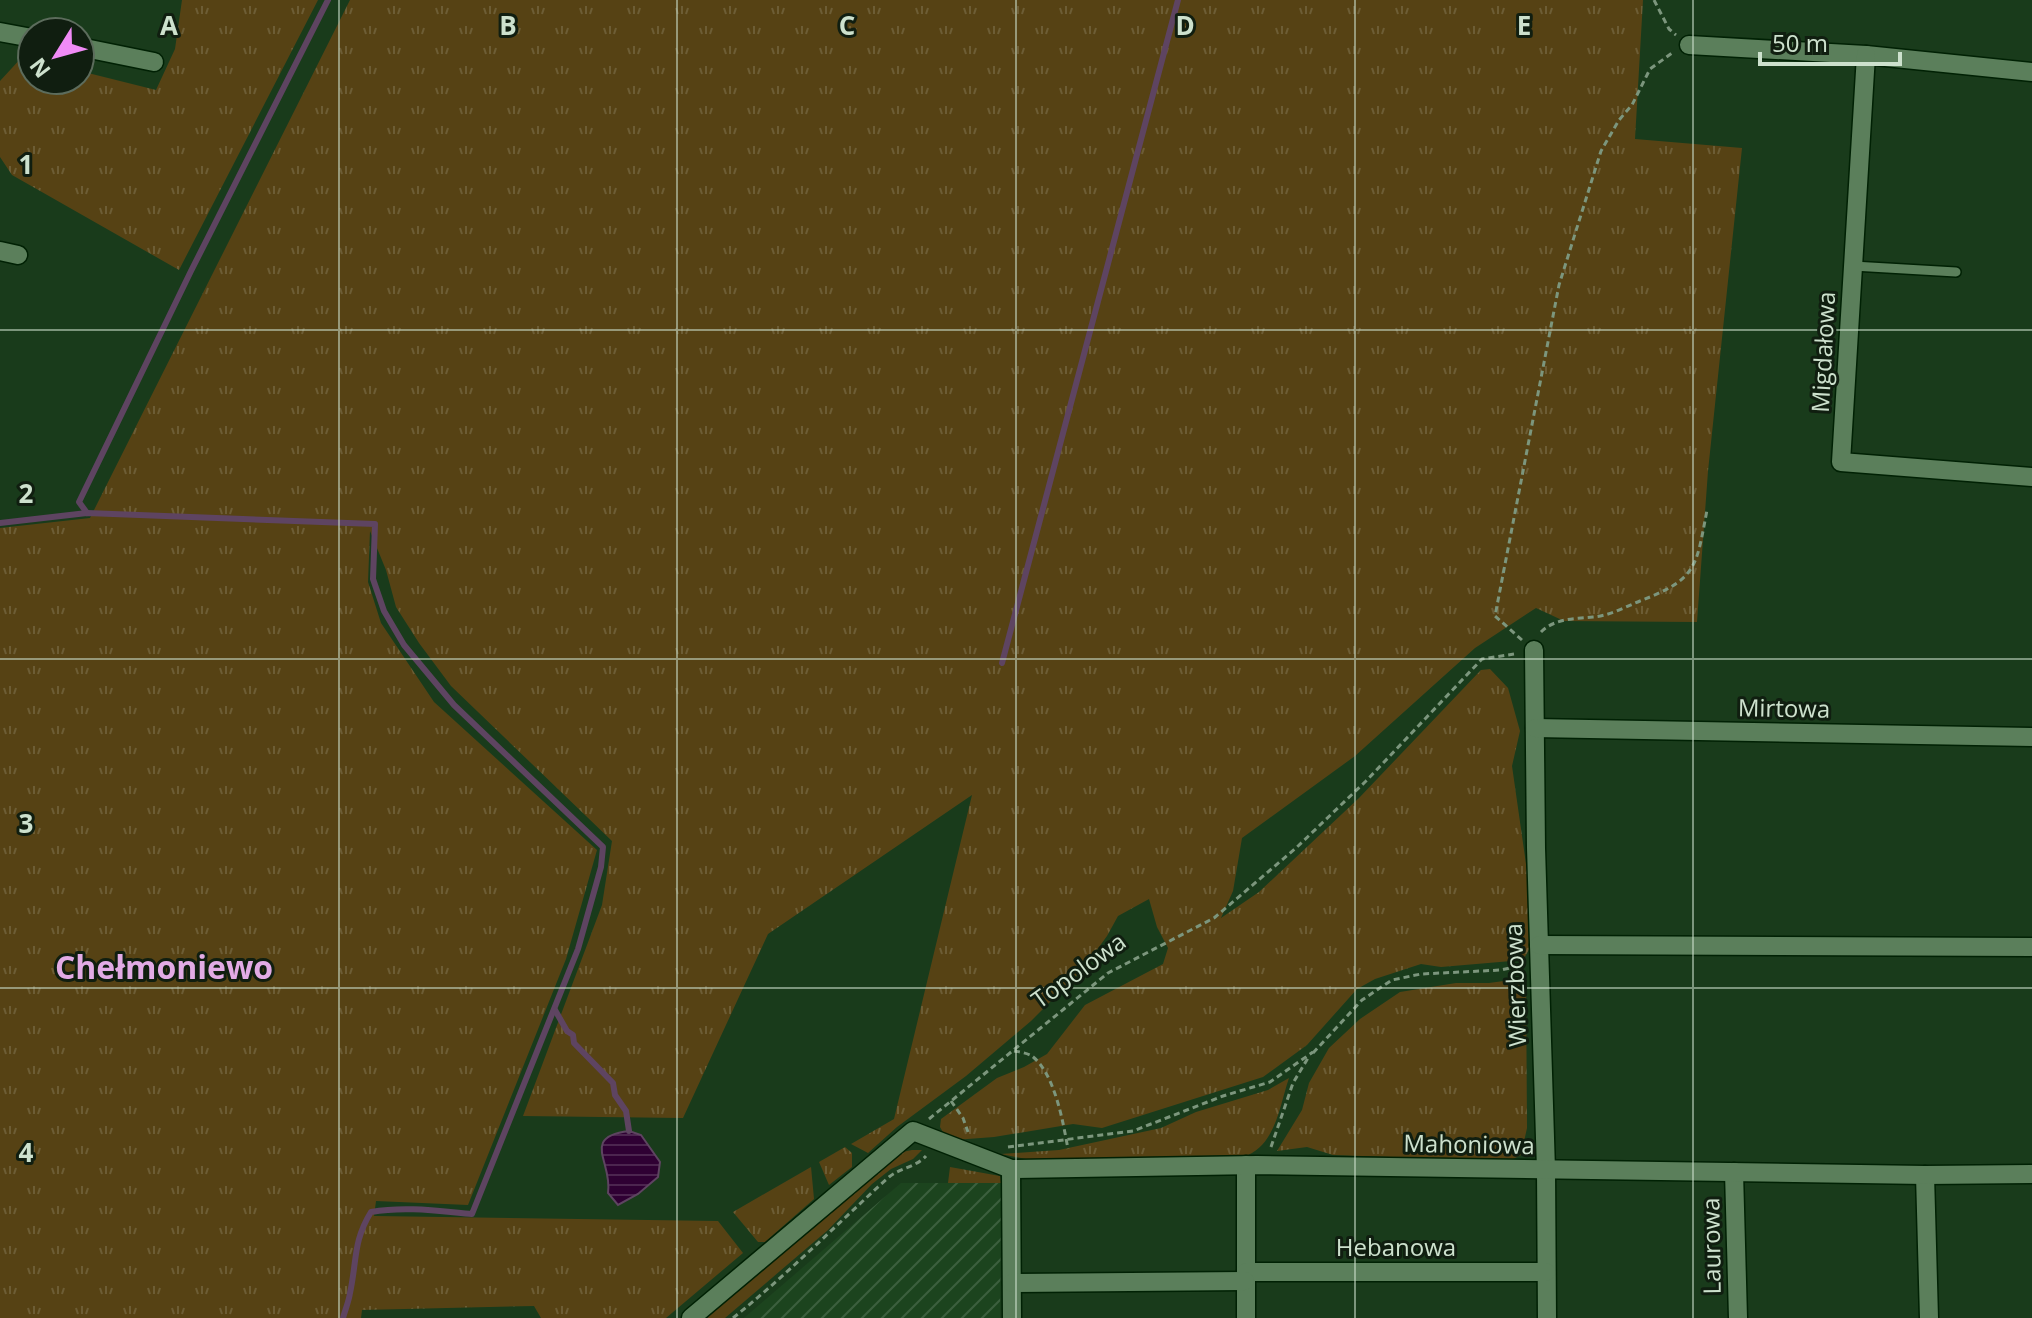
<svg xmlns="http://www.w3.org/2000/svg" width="2032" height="1318" font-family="'Open Sans',sans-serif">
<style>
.industrial{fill:url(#industrial-furrows)}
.grass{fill:url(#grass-tufts)}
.water{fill:url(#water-rules);stroke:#5e4461;stroke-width:2}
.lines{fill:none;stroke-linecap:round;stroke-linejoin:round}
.stream{stroke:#5e4461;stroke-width:6}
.service-casing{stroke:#002104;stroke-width:12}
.minor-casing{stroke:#002104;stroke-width:21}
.path{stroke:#7c967d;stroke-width:3;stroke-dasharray:6 4;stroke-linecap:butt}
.service{stroke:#5b7f5b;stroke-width:9}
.minor{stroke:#5b7f5b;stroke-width:18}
.grid{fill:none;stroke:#cde1cd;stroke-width:2;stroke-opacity:0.55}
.labels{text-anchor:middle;stroke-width:6;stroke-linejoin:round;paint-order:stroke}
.street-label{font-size:24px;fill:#cde1cd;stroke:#101e10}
.district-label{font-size:32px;font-weight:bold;fill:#e2abe5;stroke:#101e10}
.grid-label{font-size:26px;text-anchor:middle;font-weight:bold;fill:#cde1cd;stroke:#101e10;stroke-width:6;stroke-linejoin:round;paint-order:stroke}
</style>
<defs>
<pattern id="industrial-furrows" width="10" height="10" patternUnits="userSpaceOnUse" patternTransform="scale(2)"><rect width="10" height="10" fill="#1c441e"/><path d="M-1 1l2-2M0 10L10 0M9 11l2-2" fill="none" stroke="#3c5f3e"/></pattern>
<pattern id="grass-tufts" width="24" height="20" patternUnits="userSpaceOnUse" patternTransform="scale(2)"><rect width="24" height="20" fill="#564214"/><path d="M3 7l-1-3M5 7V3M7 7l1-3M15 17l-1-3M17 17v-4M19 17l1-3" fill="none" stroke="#6d5d35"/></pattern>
<pattern id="water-rules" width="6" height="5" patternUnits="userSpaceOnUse" patternTransform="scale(2)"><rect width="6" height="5" fill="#2f0033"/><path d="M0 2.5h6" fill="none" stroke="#4c254f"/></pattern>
</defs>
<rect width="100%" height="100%" fill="#193b1b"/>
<path class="industrial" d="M901 1183H1001L1000 1318H744Z"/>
<g class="grass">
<path d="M182 0H318L179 270 12 175 0 157V81L23 56 32 58V80H80V71L156 90 175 49Z"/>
<path d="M350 0H1643L1635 139 1742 148 1708 471 1697 622 1564 621 1536 608 1475 648 1355 756 1242 838 1233 891 1221 918 1259 892 1359 798 1481 670 1490 669 1508 688 1520 731 1512 766 1528 878 1530 948 1523 960 1441 967 1421 964 1375 979 1357 989 1307 1045 1263 1077 1102 1128 1073 1124 994 1137 954 1140 944 1134 940 1127 941 1119 997 1078 1024 1067 1047 1054 1085 1005 1163 964 1168 948 1157 927 1149 899 1118 916 1107 936 1083 969 1031 1021 966 1076 897 1127 868 1153 851 1144 894 1119 972 795 768 934 683 1118 523 1116 602 905 612 841 451 686 419 643 396 607 386 570 370 531 368 582 381 623 434 702 597 850 566 959 468 1205 376 1201 374 1216 718 1221 743 1253 666 1318H541L534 1306 362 1310 361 1318H0V528L90 518Z"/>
<path d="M1526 978 1527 1128 1521 1155 1509 1161 1333 1155 1307 1147 1277 1151 1302 1110 1309 1083 1329 1048 1360 1019 1400 992 1456 983H1489Z"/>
<path d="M1289 1078C1280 1104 1276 1143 1248 1155L1078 1159H1026L1001 1154 1059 1150 1161 1128 1196 1112 1268 1090Z"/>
<path d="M845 1147 852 1153V1167L829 1185 819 1162Z"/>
<path d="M912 1150H922L913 1159 891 1169 872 1184 828 1230 725 1318H706L898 1153Z"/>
<path d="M811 1167 814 1199 765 1242H758L733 1212Z"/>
<path d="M950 1167 1000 1176 1001 1183H948Z"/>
</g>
<path class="water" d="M629 1131 641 1135 660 1162 658 1177 638 1194 618 1205 608 1193C613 1162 580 1137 629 1131Z"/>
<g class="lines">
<g class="stream">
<path d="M87 513 79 502 191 271 328 0"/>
<path d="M0 523 87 513 375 524 373 579 384 611 404 645 454 705 603 847 601 867 578 949 472 1214C438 1211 405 1206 371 1212 353 1241 357 1261 350 1293 349 1301 345 1310 343 1318"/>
<path d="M1002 663 1178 0"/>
<path d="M555 1010 567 1031 573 1035 574 1043 613 1083 615 1095 626 1111 629 1131"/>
</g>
<defs>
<path id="service" d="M1853 266 1956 272"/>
<g id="minor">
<path d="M0 32 32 38"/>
<path d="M1689 45 1866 55 2032 72"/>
<path d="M80 47 154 62"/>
<path d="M1866 55 1841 462 2032 477"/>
<path d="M0 251 18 255"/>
<path d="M1534 650 1536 848 1546 1170 1547 1318"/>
<path d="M1535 728 2032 737"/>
<path d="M1539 945 2032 947"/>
<path d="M1246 1165V1318"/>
<path d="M1011 1169 1012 1318"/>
<path d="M1734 1172 1738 1318"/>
<path d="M1925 1175 1929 1318"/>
<path d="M1246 1272H1546"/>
<path d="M1012 1283 1245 1281"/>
<path d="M691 1318 913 1131 1011 1169 1257 1165 1925 1175 2032 1174"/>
</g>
</defs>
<use href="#service" class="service-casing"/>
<use href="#minor" class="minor-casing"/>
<g class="path">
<path d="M1654 0 1669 29 1676 35"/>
<path d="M1541 632C1555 618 1575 619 1593 617 1609 616 1625 607 1640 601 1697 579 1696 568 1707 510"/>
<path d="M1522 640 1495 616 1559 285 1601 151 1619 120 1632 105 1650 69 1672 53"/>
<path d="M1014 1051C1020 1052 1027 1053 1032 1056 1055 1074 1063 1122 1068 1149"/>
<path d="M1313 1053 1362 1000 1392 980 1421 974 1501 970 1523 965"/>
<path d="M951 1101 963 1118 968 1132"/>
<path d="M929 1119 1108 973 1214 918 1296 848 1366 781 1482 659 1514 654"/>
<path d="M1008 1147 1133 1131 1223 1096 1270 1082 1313 1052"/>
<path d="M1271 1147 1293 1083 1308 1058"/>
<path d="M733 1318C788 1274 837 1224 889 1177 900 1168 916 1167 926 1156"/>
</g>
<use href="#service" class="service"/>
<use href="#minor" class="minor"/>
</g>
<path class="grid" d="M339 0V1318M677 0V1318M1016 0V1318M1355 0V1318M1693 0V1318M0 330H2032M0 659H2032M0 988H2032"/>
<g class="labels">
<g class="street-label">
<text transform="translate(1824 352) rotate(-87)" y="8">Migdałowa</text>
<text transform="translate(1784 709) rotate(1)" y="8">Mirtowa</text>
<text transform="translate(1079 971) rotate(-36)" y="8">Topolowa</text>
<text transform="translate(1516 985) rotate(-92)" y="8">Wierzbowa</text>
<text transform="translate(1469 1145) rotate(1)" y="8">Mahoniowa</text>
<text transform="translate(1712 1246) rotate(-91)" y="8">Laurowa</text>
<text x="1396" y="1256">Hebanowa</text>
</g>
<g class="district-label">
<text x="164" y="979">Chełmoniewo</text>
</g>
</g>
<g class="grid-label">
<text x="169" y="35">A</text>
<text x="508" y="35">B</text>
<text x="847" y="35">C</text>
<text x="1185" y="35">D</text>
<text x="1524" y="35">E</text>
<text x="26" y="174">1</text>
<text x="26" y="503">2</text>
<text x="26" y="833">3</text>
<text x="26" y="1162">4</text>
</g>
<g transform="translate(56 56) rotate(233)"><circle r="38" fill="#101e10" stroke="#5c6c5c" stroke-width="2"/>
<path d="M0-6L14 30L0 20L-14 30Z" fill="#f08bf6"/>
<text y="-12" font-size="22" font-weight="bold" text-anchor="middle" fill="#cde1cd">N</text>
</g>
<path d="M1760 52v12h140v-12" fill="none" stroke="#cde1cd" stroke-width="4"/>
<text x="1772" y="52" font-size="24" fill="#cde1cd" stroke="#101e10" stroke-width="6" paint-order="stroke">50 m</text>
</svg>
